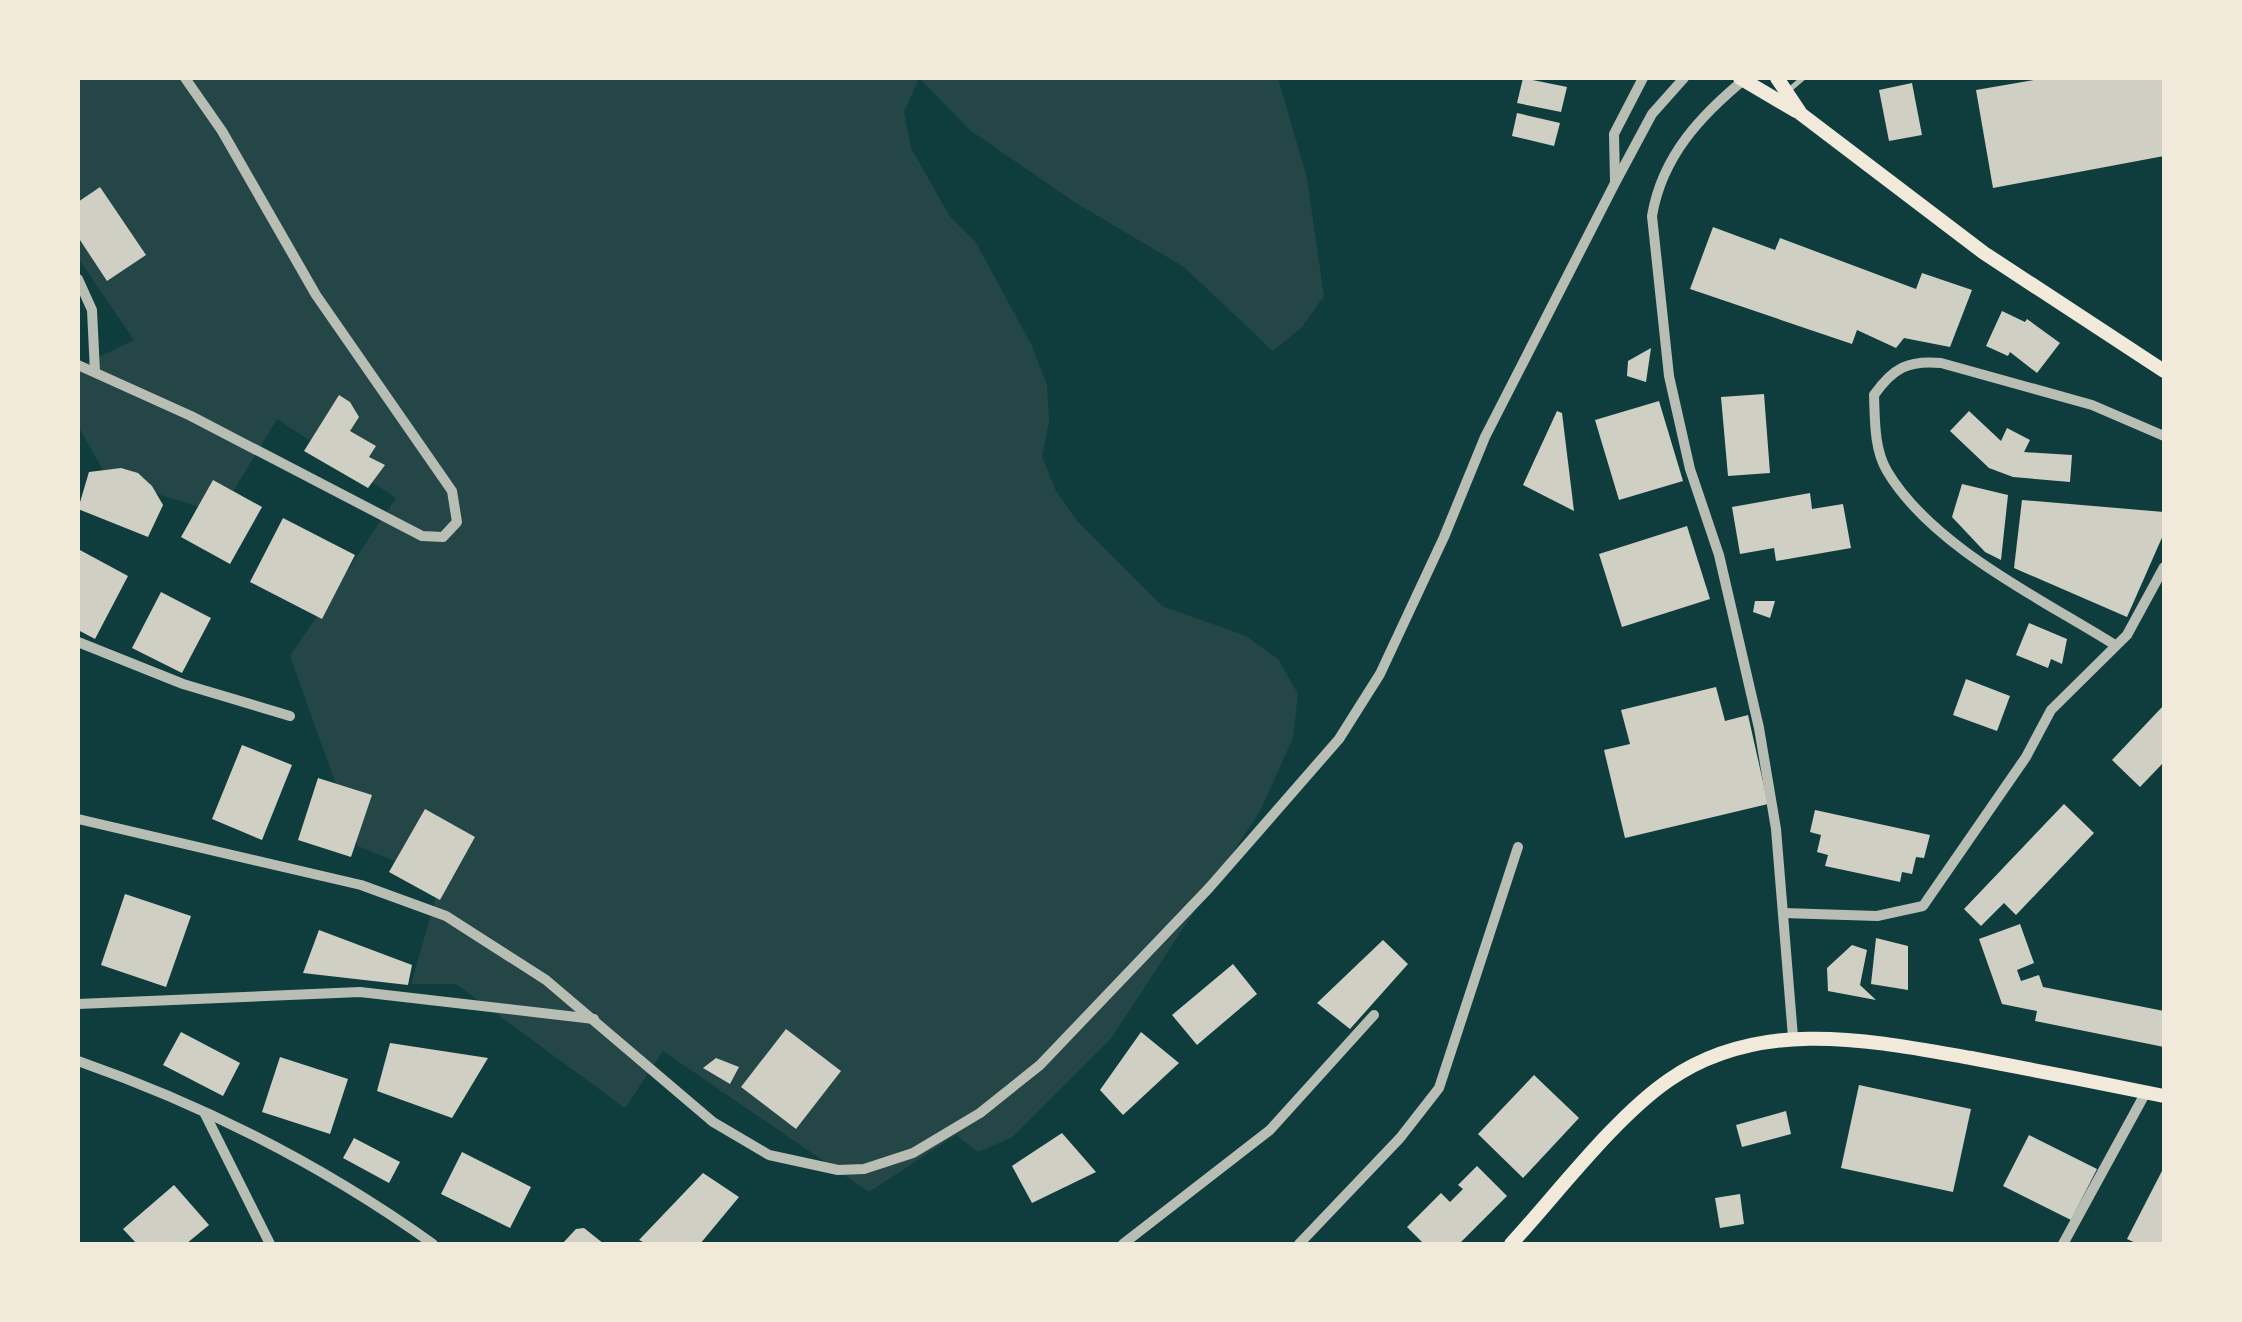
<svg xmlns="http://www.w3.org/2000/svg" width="2242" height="1322" font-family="'Noto Sans',sans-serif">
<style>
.green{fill:#244646}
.building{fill:#cfcfc3}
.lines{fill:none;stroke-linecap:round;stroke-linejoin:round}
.service{stroke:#b8beb3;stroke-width:5}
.minor{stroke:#b8beb3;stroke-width:10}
.secondary{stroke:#f1e9da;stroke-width:14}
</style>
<rect width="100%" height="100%" fill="#0f3d3e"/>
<path class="green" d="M78 78H1278L1307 178 1324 296 1302 327 1273 351 1184 267 1076 203 971 131 919 78 904 112 911 148 949 215 975 241 1031 344 1047 385 1049 421 1042 457 1056 491 1078 522 1162 606 1246 636 1278 659 1298 694 1293 738 1260 811 1110 1040 1013 1137 978 1152 956 1135 869 1192 663 1051 625 1108 456 984H411L441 880 358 846 290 656 396 498 277 419 220 513 108 479 78 426V367L134 340 78 258Z"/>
<g class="building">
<path d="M1523 78 1567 87 1561 112 1517 103Z"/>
<path d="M2045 78H2164V156L1993 188 1976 90Z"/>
<path d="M1912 83 1922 135 1889 141 1879 90Z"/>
<path d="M1517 113 1560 123 1554 146 1512 136Z"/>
<path d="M100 187 146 255 107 281 78 237V202Z"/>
<path d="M1713 227 1775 250 1780 238 1916 289 1922 273 1972 290 1950 347 1904 338 1896 348 1857 330 1852 344 1690 289Z"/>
<path d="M2002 311 2025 322 2027 319 2060 343 2037 373 2010 352 2008 356 1986 346Z"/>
<path d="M1651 348 1646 382 1627 376 1628 361Z"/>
<path d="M1764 394 1770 473 1728 476 1721 397Z"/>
<path d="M339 395 350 402 359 417 350 431 376 446 369 457 385 465 368 488 304 451Z"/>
<path d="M1659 401 1683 481 1619 500 1595 420Z"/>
<path d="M1557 411 1562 413 1574 511 1523 485Z"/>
<path d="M1969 411 2001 441 2007 428 2030 440 2024 452 2072 455 2070 482 2013 477 1989 468 1950 431Z"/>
<path d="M121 468 138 473 152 486 163 505 148 537 78 509 89 472Z"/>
<path d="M213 480 262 507 230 564 181 537Z"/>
<path d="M1962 484 2008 495 2001 560 1985 552 1952 517Z"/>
<path d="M1810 493 1812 509 1843 504 1851 548 1776 561 1774 548 1740 554 1732 507Z"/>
<path d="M2022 500 2164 512V533L2127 617 2014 568Z"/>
<path d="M283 518 355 555 322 619 250 582Z"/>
<path d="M1687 526 1710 599 1622 627 1599 554Z"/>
<path d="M78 549 128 576 95 639 78 630Z"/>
<path d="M161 592 211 618 182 673 132 648Z"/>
<path d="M1755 601H1775L1770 618 1753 612Z"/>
<path d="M2029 623 2067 639 2062 664 2051 659 2048 668 2016 655Z"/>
<path d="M1966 679 2010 696 1997 731 1953 715Z"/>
<path d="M1716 687 1725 721 1748 715 1768 804 1625 838 1604 750 1630 744 1621 710Z"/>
<path d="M2164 705V762L2140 787 2112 760Z"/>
<path d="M242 745 292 765 262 840 212 819Z"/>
<path d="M318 778 372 795 351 857 298 840Z"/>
<path d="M2064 804 2094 833 2016 915 2004 903 1981 926 1964 909Z"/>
<path d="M425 809 475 837 440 900 389 872Z"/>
<path d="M1815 810 1930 835 1924 858 1916 857 1912 874 1902 872 1900 882 1825 866 1828 855 1817 852 1821 835 1810 832Z"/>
<path d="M125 894 191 916 166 987 101 965Z"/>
<path d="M2020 924 2034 963 2017 970 2021 981 2039 975 2043 987 2164 1011V1047L2035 1021 2037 1011 2002 1004 1979 939Z"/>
<path d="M319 930 412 965 408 985 303 973Z"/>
<path d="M1876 938 1908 946V990L1871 984Z"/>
<path d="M1383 940 1408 964 1350 1029 1317 1003Z"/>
<path d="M1852 945 1867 950 1860 985 1876 1000 1828 991 1827 968Z"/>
<path d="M1233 964 1257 994 1197 1045 1172 1015Z"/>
<path d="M786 1029 841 1071 796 1129 741 1087Z"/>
<path d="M181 1032 240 1063 223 1096 163 1065Z"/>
<path d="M1141 1032 1179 1063 1123 1115 1100 1090Z"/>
<path d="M390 1043 488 1058 452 1118 377 1091Z"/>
<path d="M280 1057 348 1079 330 1134 262 1112Z"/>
<path d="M716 1058 739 1067 730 1084 703 1068Z"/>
<path d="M1534 1075 1579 1118 1523 1178 1478 1134Z"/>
<path d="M1859 1085 1971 1109 1953 1192 1841 1168Z"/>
<path d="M1786 1111 1791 1134 1742 1147 1736 1125Z"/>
<path d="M1062 1133 1096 1172 1032 1203 1012 1166Z"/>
<path d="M2029 1135 2097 1169 2071 1220 2003 1186Z"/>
<path d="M354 1138 400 1162 389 1183 343 1158Z"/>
<path d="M462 1152 531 1187 510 1228 441 1194Z"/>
<path d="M1477 1166 1507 1196 1459 1244H1424L1407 1227 1441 1193 1450 1202 1463 1189 1458 1185Z"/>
<path d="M2164 1167V1244H2138L2127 1239Z"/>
<path d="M703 1173 739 1197 700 1244H647L639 1240Z"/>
<path d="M174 1185 209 1225 186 1244H137L123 1229Z"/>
<path d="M1740 1194 1744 1224 1720 1228 1715 1198Z"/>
<path d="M584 1228 604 1244H562L576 1229Z"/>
</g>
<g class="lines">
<path class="service" d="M1789 90 1803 78"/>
<g class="minor">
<path d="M1746 78C1701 115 1662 156 1652 216L1669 376 1690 469 1719 555 1759 728 1776 829 1793 1037"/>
<path d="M1615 182 1614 134 1643 78"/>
<path d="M78 279 92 310 95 372"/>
<path d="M78 365 191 416 422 536 443 537 457 522 452 491 316 295 222 131 185 78"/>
<path d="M78 642 183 684 290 716"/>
<path d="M2115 645C2042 599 1932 547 1887 471 1874 449 1875 420 1874 395 1893 368 1908 360 1941 363L2092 405 2164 436"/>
<path d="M78 819 361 885 446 916 546 980 713 1122 769 1155 838 1170 864 1169 913 1153 980 1113 1040 1065 1209 888 1339 739 1380 674 1444 537 1485 437 1615 183 1652 114 1684 78"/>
<path d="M1783 913 1877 916 1923 906 2026 757 2051 710 2127 635 2164 567"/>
<path d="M78 1004 360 992 594 1019"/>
<path d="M78 1061C204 1105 324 1166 433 1244"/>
<path d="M205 1114 270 1244"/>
<path d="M1123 1244 1270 1130 1374 1015"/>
<path d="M1299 1244 1400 1138 1439 1088 1518 847"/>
<path d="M2063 1244 2146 1092"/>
</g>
<g class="secondary">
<path d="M1740 78 1796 111"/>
<path d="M1777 78 1801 114 1984 253 2164 371"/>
<path d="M1511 1244C1557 1194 1614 1118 1669 1080 1760 1017 1869 1040 1971 1058 2035 1070 2100 1083 2164 1096"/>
</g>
</g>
<rect width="2242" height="1322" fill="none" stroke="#f1e9da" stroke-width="160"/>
</svg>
